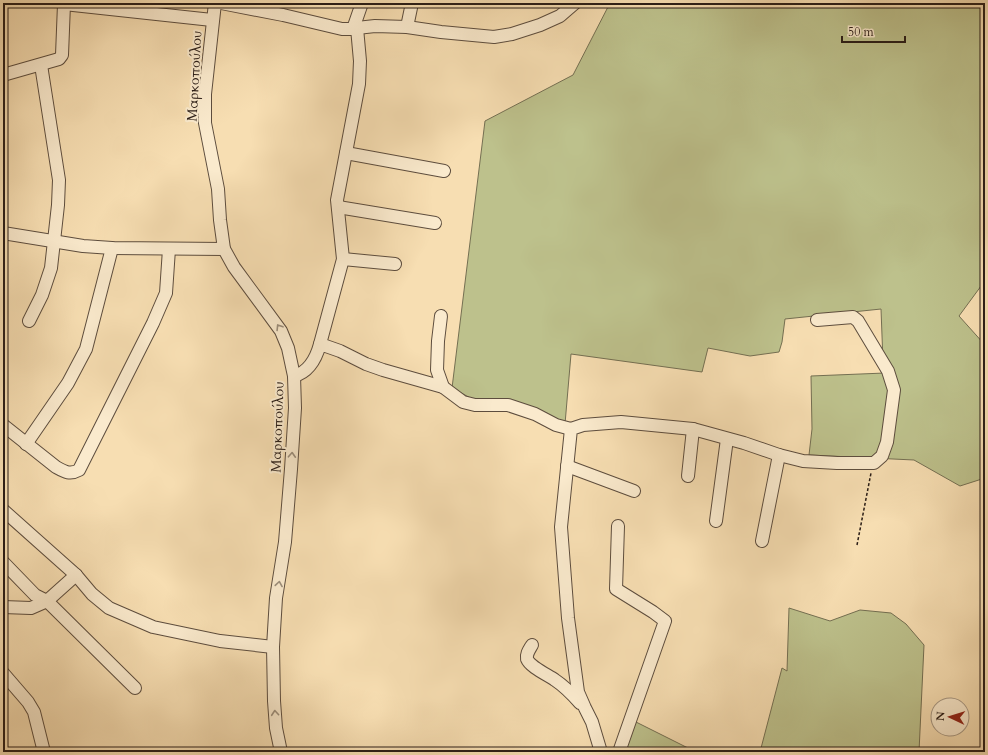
<svg xmlns="http://www.w3.org/2000/svg" width="988" height="755" font-family="Cardo,serif">
<style>
.green{fill:#bdc18c;stroke:#746f52}
.lines{fill:none;stroke-linecap:round;stroke-linejoin:round}
.minor-casing{stroke:#5d4d3e;stroke-width:14}
.path{stroke:#2a1d17;stroke-width:1.5;stroke-dasharray:3 2;stroke-linecap:butt}
.minor{stroke:#faeacd;stroke-width:12}
.oneway{stroke:#9c8e7b}
.labels{text-anchor:middle;stroke-width:4;stroke-linejoin:round;paint-order:stroke}
.street-label{font-size:14px;fill:#2a1d17;stroke:#faeacd}
</style>
<rect width="100%" height="100%" fill="#f7deb2"/>
<filter id="stains"><feTurbulence type="fractalNoise" baseFrequency=".005" numOctaves="4"/><feColorMatrix values="0 0 0 0 .2 0 0 0 0 .09 0 0 0 0 .02 0 0 0 .5 -.17"/></filter>
<radialGradient id="worn" r=".72"><stop offset=".6" stop-color="#630" stop-opacity="0"/><stop offset="1" stop-color="#630" stop-opacity=".3"/></radialGradient>
<g class="green">
<path d="M610 3H985V282H984L959 316 985 345V478L960 486 914 460 809 455 812 429 811 376 885 373 883 362 881 309 785 319 782 342 779 352 750 356 708 348 702 372 571 354 565 424 476 401 452 388 485 121 573 75Z"/>
<path d="M789 608 830 621 860 610 891 613 906 624 924 645 919 752H760L782 668 787 671Z"/>
<path d="M634 721 696 752H622Z"/>
</g>
<g class="lines">
<defs>
<g id="minor">
<path d="M64 3V4L212 20"/>
<path d="M215 3 205 94V123L218 189 220 220 224 249 234 267 281 331 288 348 294 376 295 408 291 469 285 542 276 598 273 647 274 701 276 728 281 752"/>
<path d="M221 3 283 15 342 29H353L362 3"/>
<path d="M407 27 412 3"/>
<path d="M357 28 375 26 407 27 441 32 494 37 512 34 540 25 560 16 575 3"/>
<path d="M3 75 59 59 62 55 64 4"/>
<path d="M346 153 444 171"/>
<path d="M338 207 435 223"/>
<path d="M3 233 83 246 112 248 224 249"/>
<path d="M343 259 395 264"/>
<path d="M441 316 438 341 437 370 443 387"/>
<path d="M29 321 42 295 51 268 58 205 59 180 41 65"/>
<path d="M320 344 343 259 337 200 359 84 360 61 357 28 353 29"/>
<path d="M294 376C309 372 316 359 320 344L340 351 366 364 383 370 443 387 463 402 475 405H508L535 414 556 425 571 429"/>
<path d="M3 425 56 467C65 472 70 475 79 470L153 323 166 293 169 249"/>
<path d="M26 444 68 383 86 349 112 248"/>
<path d="M567 466 634 491"/>
<path d="M688 476 693 429"/>
<path d="M3 510 76 575 92 594 109 608 153 627 220 641 273 647"/>
<path d="M716 521 727 439"/>
<path d="M618 526 616 589 653 612 665 621 619 752"/>
<path d="M762 541 779 455"/>
<path d="M3 562 35 595 47 601 135 688"/>
<path d="M3 607 31 608 47 601 76 575"/>
<path d="M532 645C529 650 526 654 527 659 530 667 548 675 555 680 564 686 572 694 580 703"/>
<path d="M3 673 28 702 34 712 44 752"/>
<path d="M601 752 592 722 585 708 578 692 568 618 561 527 571 429 583 425 621 422 693 429 744 443 779 455 803 461 837 463H874L882 456 887 442 894 390 888 371 858 321 853 317 817 320"/>
</g>
</defs>
<use href="#minor" class="minor-casing"/>
<g class="path">
<path d="M857 545 871 473"/>
<path d="M3 745 9 752"/>
</g>
<use href="#minor" class="minor"/>
</g>
<defs><path id="oneway-chevron" d="M-2-3.5L2.5 0L-2 3.5" fill="none" stroke-width="1.6" stroke-linecap="round" stroke-linejoin="round"/></defs>
<g class="oneway">
<use href="#oneway-chevron" transform="translate(279 327) rotate(-122)"/>
<use href="#oneway-chevron" transform="translate(292 455) rotate(-87)"/>
<use href="#oneway-chevron" transform="translate(279 584) rotate(-81)"/>
<use href="#oneway-chevron" transform="translate(275 713) rotate(-95)"/>
</g>
<g class="labels">
<g class="street-label">
<text transform="translate(194 76) rotate(-87)" y="5">Μαρκοπούλου</text>
<text transform="translate(277 427) rotate(-88)" y="5">Μαρκοπούλου</text>
</g>
</g>
<rect width="988" height="755" fill="none" stroke="#f7deb2" stroke-width="16"/>
<rect x="4" y="4" width="980" height="747" fill="none" stroke="#2a1d17" stroke-width="2"/>
<rect x="8" y="8" width="972" height="739" fill="none" stroke="#2a1d17"/>
<g transform="translate(950 717) rotate(274)"><circle r="19" fill="#faeacd" stroke="#a79884"/>
<path d="M0-3L7 15L0 10L-7 15Z" fill="#8f2418"/>
<text y="-6" font-size="11" font-weight="bold" text-anchor="middle" fill="#2a1d17">N</text>
</g>
<path d="M842 36v6h63v-6" fill="none" stroke="#2a1d17" stroke-width="2"/>
<text x="848" y="36" font-size="12" fill="#2a1d17" stroke="#faeacd" stroke-width="3" paint-order="stroke">50 m</text>
<rect width="100%" height="100%" filter="url(#stains)"/>
<rect width="100%" height="100%" fill="url(#worn)"/>
</svg>
